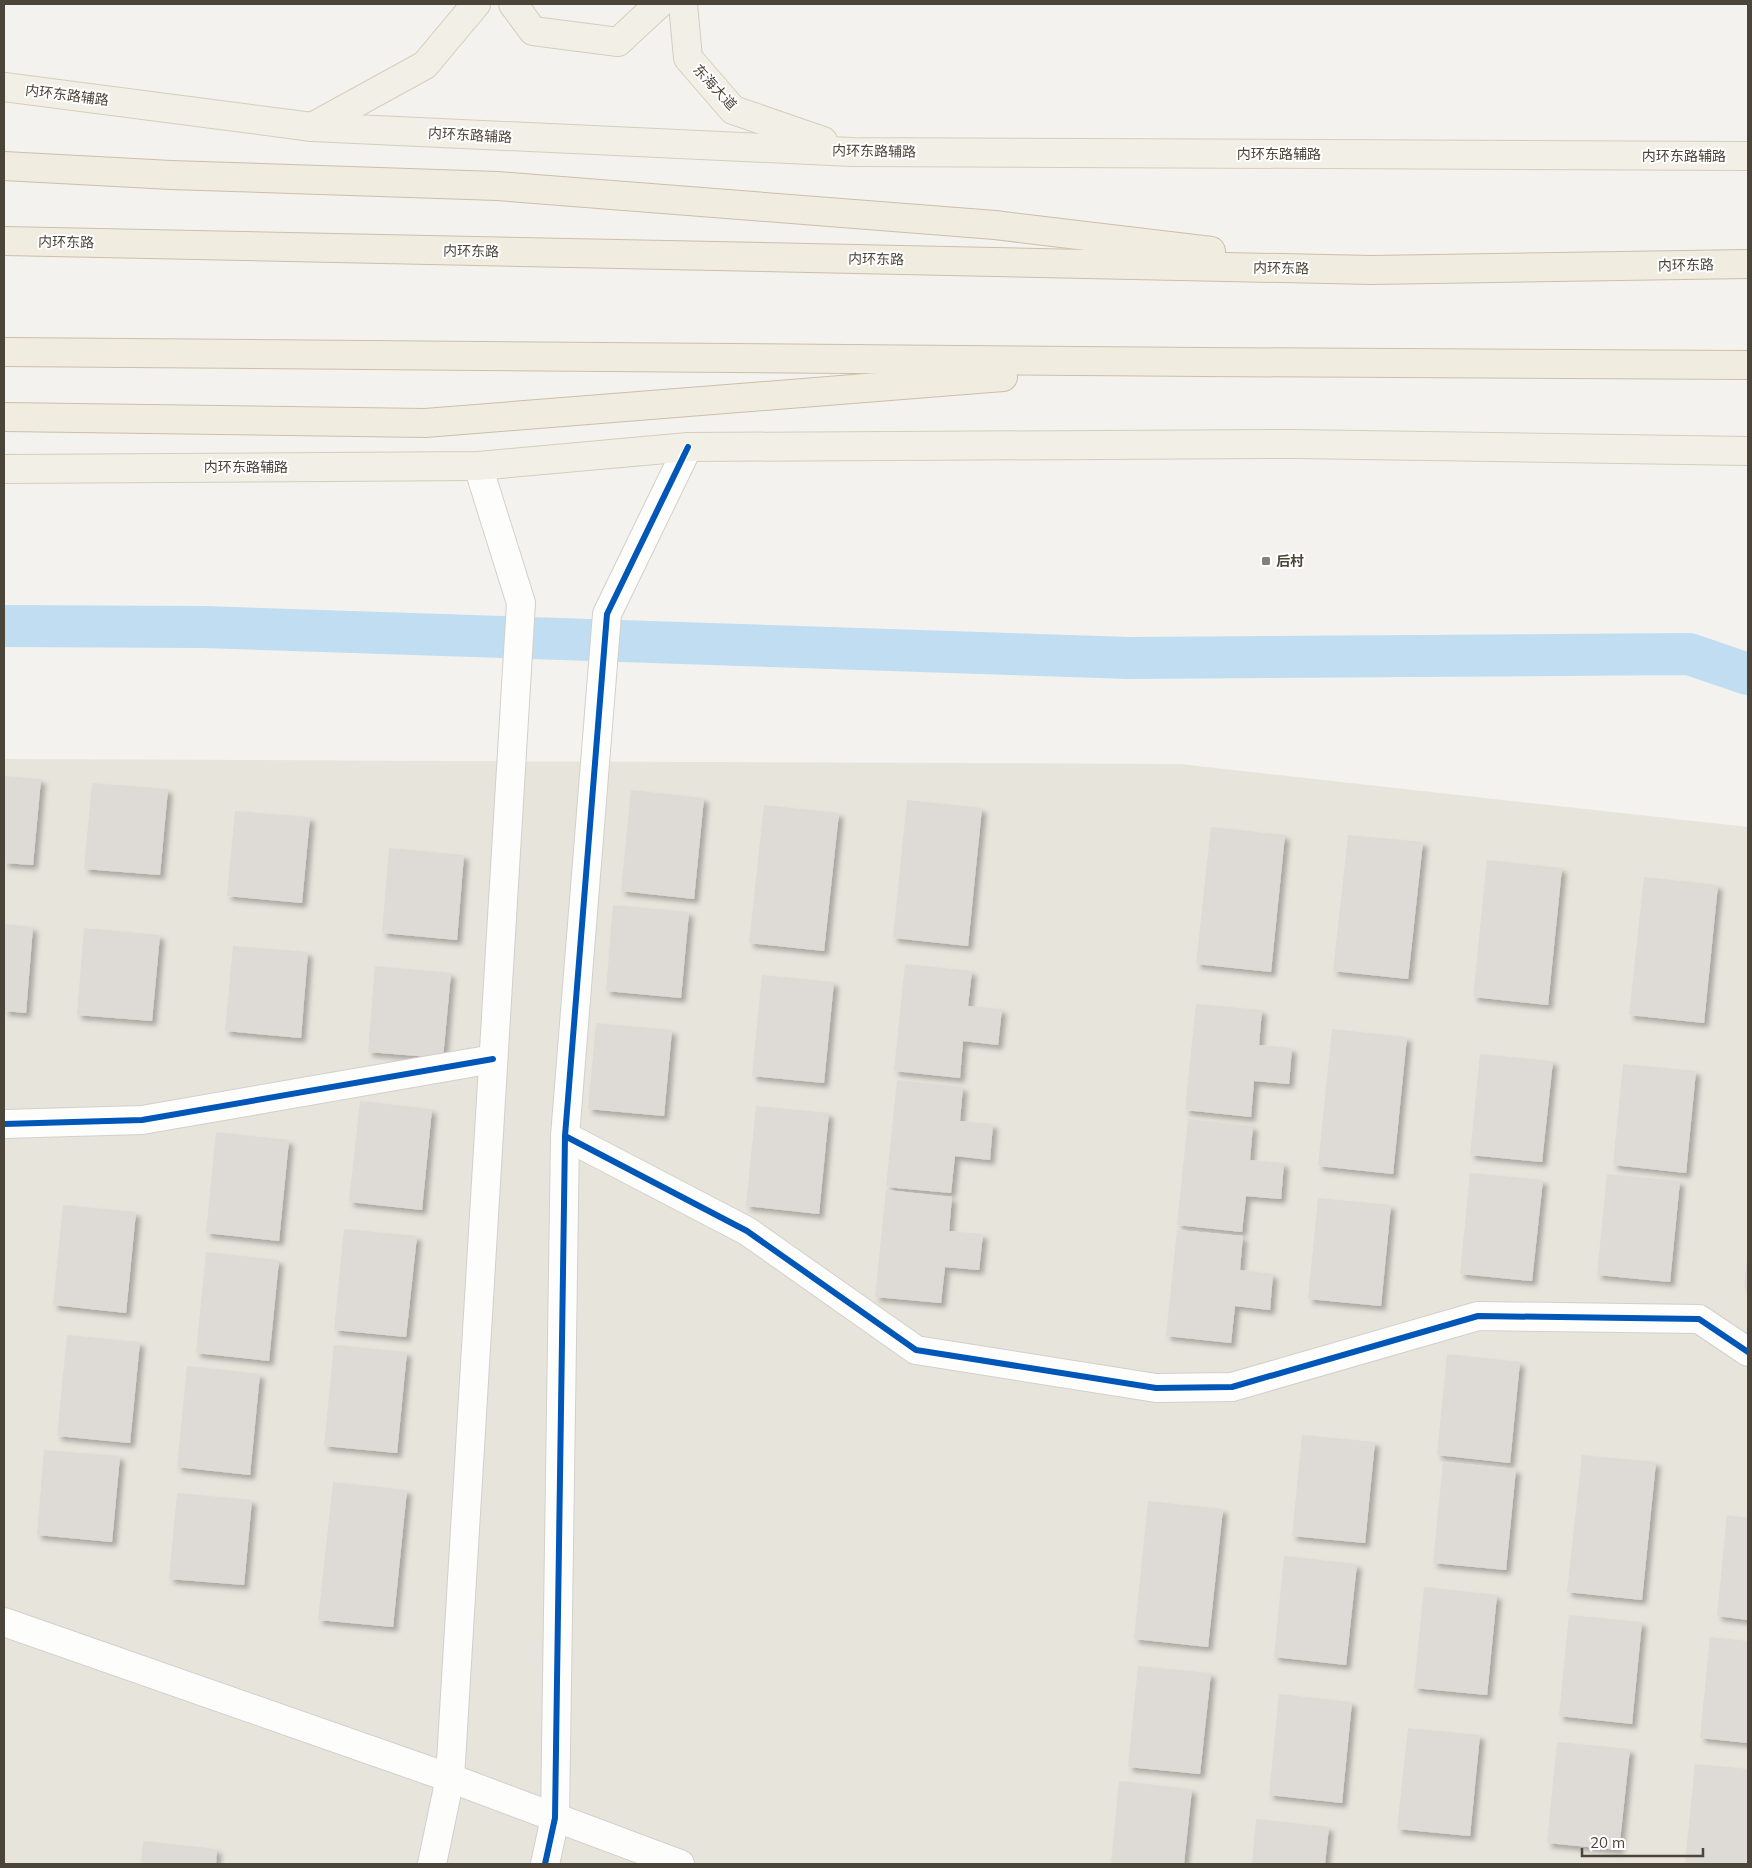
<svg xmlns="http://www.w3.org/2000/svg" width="1752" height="1868" font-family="Mulish,'Noto Sans SC',sans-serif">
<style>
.residential{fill:#e7e4dc}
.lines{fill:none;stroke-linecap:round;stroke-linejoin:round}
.canal{stroke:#c0ddf1;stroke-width:42}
.building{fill:#dedbd6;filter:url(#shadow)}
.minor-casing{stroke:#d2d0cb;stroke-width:30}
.primary-casing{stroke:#d6cebb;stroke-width:30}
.trunk-casing{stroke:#ccbfa9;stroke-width:30}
.minor{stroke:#fdfdfc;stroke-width:28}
.primary{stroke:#f2efe6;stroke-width:28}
.trunk{stroke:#f0ece0;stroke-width:28}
.cycleway-casing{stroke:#fff;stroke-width:9}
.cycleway{stroke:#0057b8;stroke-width:6}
.poi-dot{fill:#868178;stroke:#fff;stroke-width:2}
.labels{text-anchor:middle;stroke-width:4;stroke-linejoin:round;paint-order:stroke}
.street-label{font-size:14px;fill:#4b4439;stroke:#fff}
.poi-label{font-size:14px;font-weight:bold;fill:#4b4439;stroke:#fff;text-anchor:start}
</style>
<defs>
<filter id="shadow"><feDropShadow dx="4.5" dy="4.5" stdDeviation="2.5" flood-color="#0004"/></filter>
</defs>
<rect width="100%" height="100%" fill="#f4f2ee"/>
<path class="residential" d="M4 759 1180 764 1748 827V1864H4Z"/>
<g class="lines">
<path class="canal" d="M4 626 203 627 1129 658 1689 654 1748 674"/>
</g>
<g class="building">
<path d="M4 776 41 779 33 865 4 863Z"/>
<path d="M92 783 168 789 160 875 84 869Z"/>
<path d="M631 790 704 798 694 899 621 891Z"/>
<path d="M907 800 982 808 968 946 893 938Z"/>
<path d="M764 805 839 813 824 951 749 943Z"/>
<path d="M235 811 310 817 302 903 227 896Z"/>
<path d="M1211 827 1285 835 1271 972 1196 964Z"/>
<path d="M1348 835 1423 842 1408 979 1333 971Z"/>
<path d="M389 848 464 855 457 940 382 933Z"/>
<path d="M1487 860 1562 868 1548 1005 1473 997Z"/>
<path d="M1644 877 1718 885 1704 1023 1629 1015Z"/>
<path d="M613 905 689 912 681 998 606 991Z"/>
<path d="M4 924 33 927 26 1013 4 1011Z"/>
<path d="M84 928 160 935 152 1021 77 1015Z"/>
<path d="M233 946 308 952 301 1038 225 1031Z"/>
<path d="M905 964 972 971 968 1006 1002 1009 998 1045 963 1041 960 1078 894 1071Z"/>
<path d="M375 966 451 973 443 1058 368 1052Z"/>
<path d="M762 975 834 982 824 1083 752 1076Z"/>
<path d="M1196 1004 1262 1010 1259 1045 1292 1048 1289 1084 1254 1081 1251 1117 1185 1110Z"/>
<path d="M596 1023 672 1030 664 1116 588 1109Z"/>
<path d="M1332 1029 1407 1037 1393 1174 1318 1166Z"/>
<path d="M1480 1054 1553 1061 1542 1162 1470 1155Z"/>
<path d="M1623 1064 1696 1071 1686 1173 1613 1165Z"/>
<path d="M897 1080 963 1087 960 1121 993 1124 990 1160 955 1156 951 1193 886 1187Z"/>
<path d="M360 1101 432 1109 422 1210 349 1202Z"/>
<path d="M756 1106 829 1113 819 1214 746 1206Z"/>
<path d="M1188 1119 1253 1126 1250 1160 1284 1163 1281 1199 1246 1196 1242 1232 1177 1225Z"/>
<path d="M216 1132 289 1140 279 1241 206 1233Z"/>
<path d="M1470 1173 1543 1180 1532 1281 1460 1274Z"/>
<path d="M1607 1174 1680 1181 1670 1282 1597 1275Z"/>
<path d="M886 1190 952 1197 949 1231 983 1234 979 1270 945 1267 941 1303 875 1297Z"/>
<path d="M1318 1198 1391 1205 1381 1306 1308 1299Z"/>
<path d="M63 1205 136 1212 126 1313 53 1305Z"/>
<path d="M344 1229 417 1236 406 1337 334 1330Z"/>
<path d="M1177 1230 1243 1236 1240 1270 1273 1274 1270 1310 1235 1306 1231 1343 1166 1336Z"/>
<path d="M206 1252 279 1260 269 1361 196 1353Z"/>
<path d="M1747 1258 1748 1259V1287H1744Z"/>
<path d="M67 1335 140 1342 130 1443 57 1436Z"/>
<path d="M334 1345 407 1352 397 1453 324 1446Z"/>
<path d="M1447 1354 1520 1362 1510 1463 1437 1455Z"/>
<path d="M187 1366 260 1374 250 1475 177 1467Z"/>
<path d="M1302 1435 1375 1442 1365 1543 1292 1536Z"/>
<path d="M44 1450 120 1456 112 1542 37 1535Z"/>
<path d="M1582 1455 1656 1462 1642 1600 1567 1592Z"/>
<path d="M1443 1462 1516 1469 1506 1570 1433 1563Z"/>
<path d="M333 1482 407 1490 393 1627 318 1620Z"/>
<path d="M177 1493 252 1500 244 1585 169 1579Z"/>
<path d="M1148 1501 1223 1509 1208 1647 1134 1639Z"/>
<path d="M1727 1515 1748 1518V1620L1717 1616Z"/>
<path d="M1284 1556 1357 1564 1346 1665 1274 1657Z"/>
<path d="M1424 1587 1497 1595 1487 1695 1414 1688Z"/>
<path d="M1569 1615 1642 1622 1632 1724 1559 1716Z"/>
<path d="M1710 1637 1748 1641V1743L1700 1738Z"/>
<path d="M1138 1666 1211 1673 1200 1774 1128 1767Z"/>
<path d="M1279 1694 1352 1702 1342 1803 1269 1795Z"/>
<path d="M1408 1728 1480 1735 1470 1836 1397 1829Z"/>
<path d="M1557 1742 1630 1749 1619 1850 1547 1843Z"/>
<path d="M1695 1764 1748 1769V1864H1685Z"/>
<path d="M1119 1781 1192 1789 1184 1864H1111Z"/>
<path d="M1256 1819 1329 1827 1325 1864H1252Z"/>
<path d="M143 1841 217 1849 216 1864H141Z"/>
</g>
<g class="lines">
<defs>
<g id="minor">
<path d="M4 1124 142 1120 493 1059"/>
<path d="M565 1136 747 1231 916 1350 1156 1388 1232 1387 1478 1316 1699 1319 1748 1352"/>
<path d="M4 1622 450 1778 680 1864"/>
<path d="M432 1864 450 1778 521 603 478 466"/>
<path d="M545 1864 555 1818 565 1136 607 614 688 447"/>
</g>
<g id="primary">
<path d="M513 4 533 31 618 42 659 4"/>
<path d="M683 4 688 58 733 110 823 141"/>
<path d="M4 87 312 127 852 152 1748 156"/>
<path d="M312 127 425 65 476 4"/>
<path d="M4 469 478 466 688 447 1294 444 1748 451"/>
</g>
<g id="trunk">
<path d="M4 166 171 175 497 186 995 225 1211 251"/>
<path d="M4 241 1372 270 1748 264"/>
<path d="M4 352 1203 362 1748 365"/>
<path d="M4 417 425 423 1003 377"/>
</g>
</defs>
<use href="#minor" class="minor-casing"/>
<use href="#primary" class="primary-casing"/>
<use href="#trunk" class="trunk-casing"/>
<use href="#minor" class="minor"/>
<use href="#primary" class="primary"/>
<use href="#trunk" class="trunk"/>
<defs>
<g id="cycleway">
<path d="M4 1124 142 1120 493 1059"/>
<path d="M565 1136 747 1231 916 1350 1156 1388 1232 1387 1478 1316 1699 1319 1748 1352"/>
<path d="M545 1864 555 1818 565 1136 607 614 688 447"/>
</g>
</defs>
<use href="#cycleway" class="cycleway-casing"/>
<use href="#cycleway" class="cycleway"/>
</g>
<rect class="poi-dot" x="1261" y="556" width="10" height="10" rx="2.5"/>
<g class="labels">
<g class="street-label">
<text transform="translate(715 87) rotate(47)" y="5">东海大道</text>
<text transform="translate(67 95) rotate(7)" y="5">内环东路辅路</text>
<text transform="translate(470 135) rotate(3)" y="5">内环东路辅路</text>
<text transform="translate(874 151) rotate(1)" y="5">内环东路辅路</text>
<text x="1279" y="159">内环东路辅路</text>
<text x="1684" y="161">内环东路辅路</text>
<text transform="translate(66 242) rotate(1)" y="5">内环东路</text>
<text transform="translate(471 251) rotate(1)" y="5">内环东路</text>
<text transform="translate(876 259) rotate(1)" y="5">内环东路</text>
<text transform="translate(1686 265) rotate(-1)" y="5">内环东路</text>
<text transform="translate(1281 268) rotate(1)" y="5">内环东路</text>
<text x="246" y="472">内环东路辅路</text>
</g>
<g class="poi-label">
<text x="1276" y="566">后村</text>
</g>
</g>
<rect width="1752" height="1868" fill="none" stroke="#4b4439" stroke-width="10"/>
<path d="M1582 1848v8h121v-8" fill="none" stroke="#4b4439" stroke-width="2.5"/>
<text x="1590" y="1848" font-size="15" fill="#4b4439" stroke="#ffffff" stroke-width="4" paint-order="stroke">20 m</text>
</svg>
